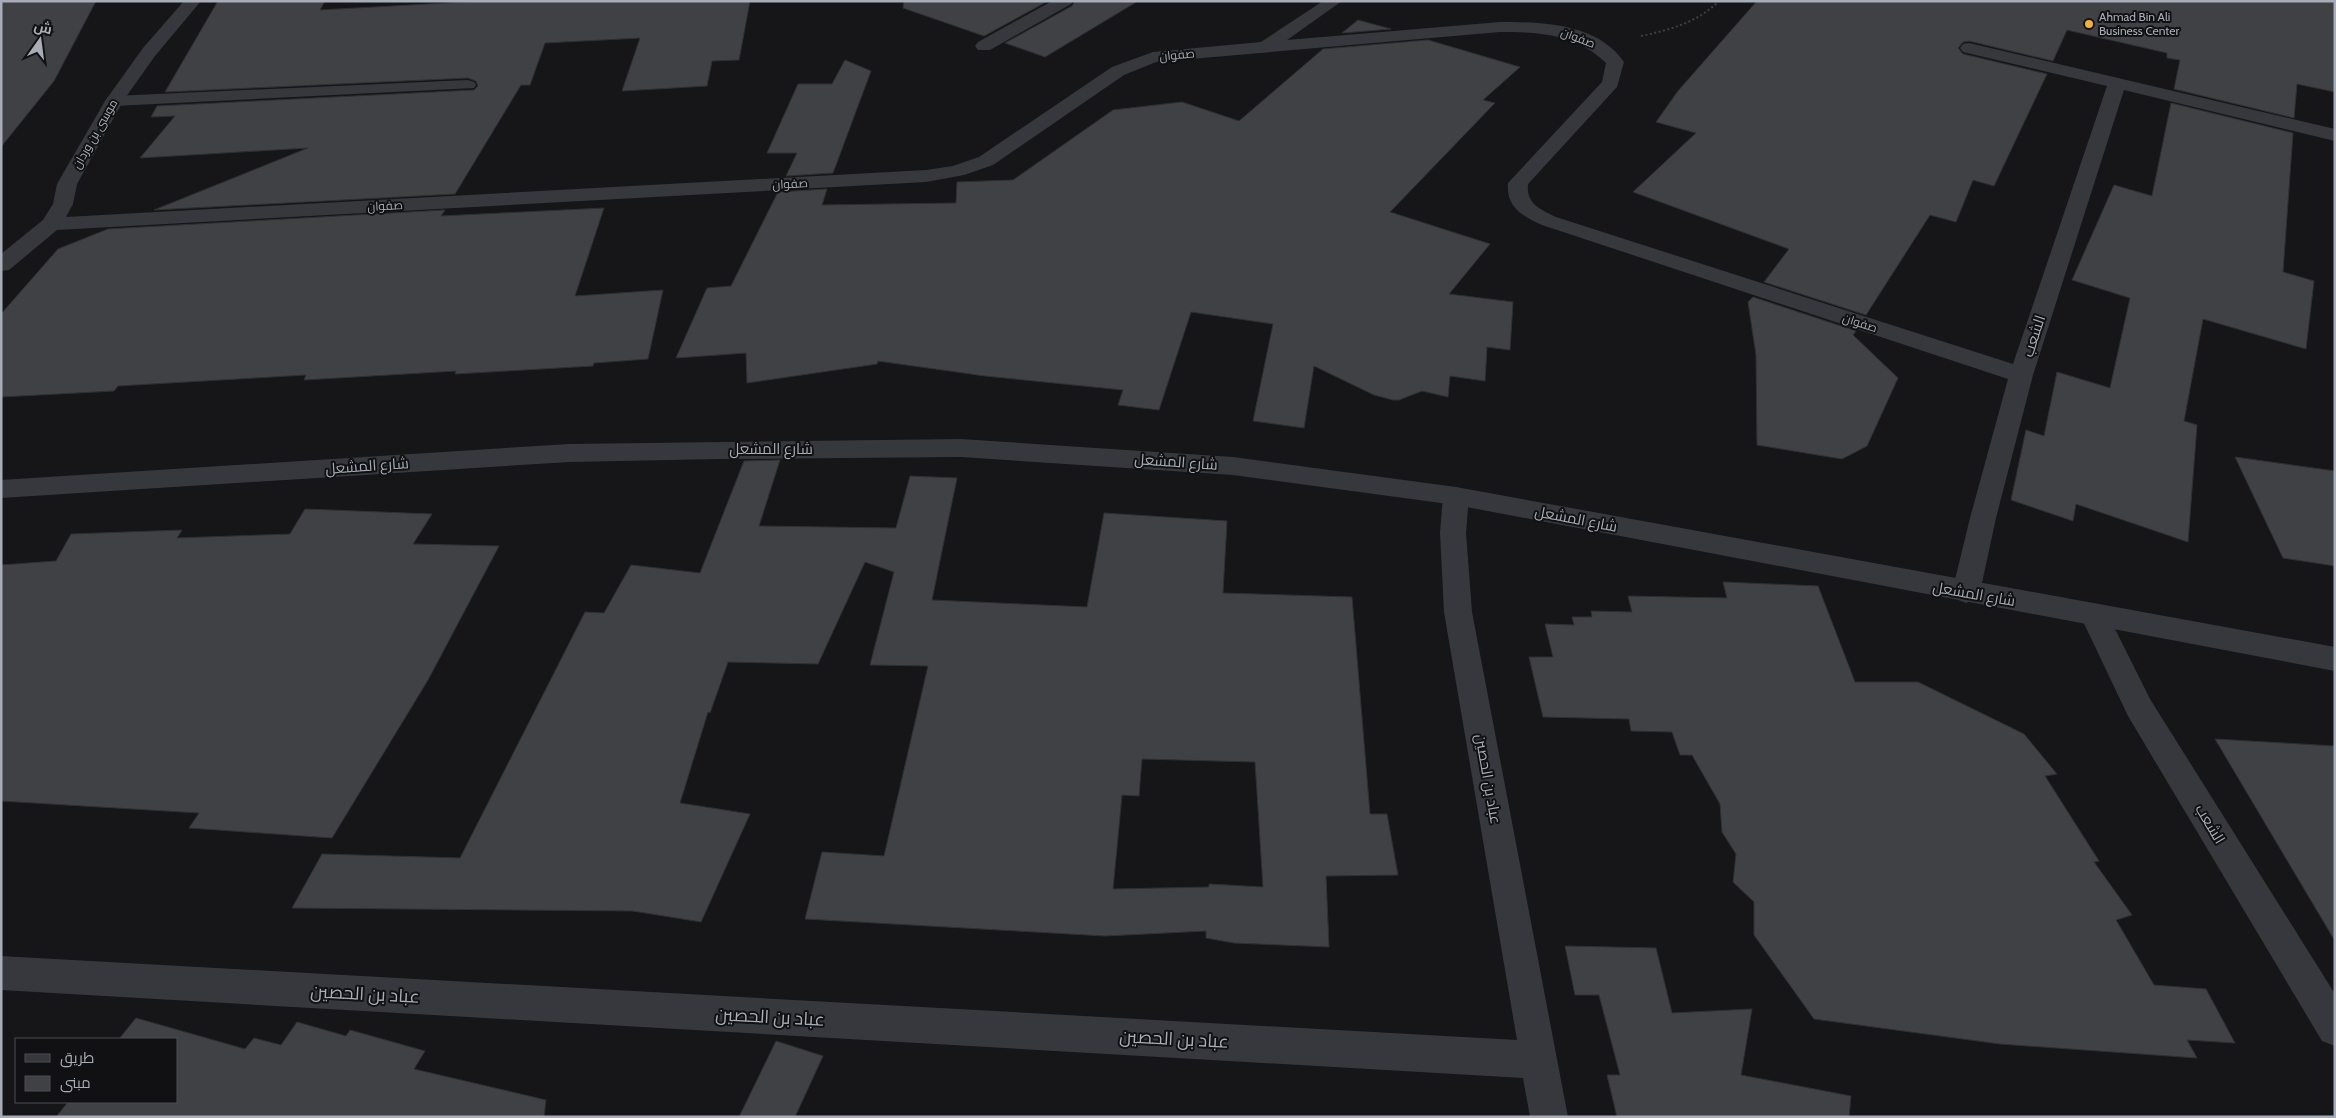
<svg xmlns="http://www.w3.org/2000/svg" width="2336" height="1118" font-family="Cabin,Cairo,sans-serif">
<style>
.building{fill:#404145;stroke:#303034;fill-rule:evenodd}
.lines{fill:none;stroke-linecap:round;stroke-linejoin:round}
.path{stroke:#3d3f44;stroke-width:2;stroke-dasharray:2 2.5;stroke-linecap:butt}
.service{fill:#37383d;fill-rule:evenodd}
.minor{fill:#37383d;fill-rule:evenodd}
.tertiary{fill:#37383d;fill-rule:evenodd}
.poi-dot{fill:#f2b134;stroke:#111113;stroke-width:2}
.labels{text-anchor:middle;stroke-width:4;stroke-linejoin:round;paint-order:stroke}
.far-poi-label{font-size:12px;fill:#a8adb8;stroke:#111113;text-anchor:start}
.far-street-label{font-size:12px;fill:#a8adb8;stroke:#111113}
.street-label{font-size:15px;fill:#a8adb8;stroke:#111113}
.near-street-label{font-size:18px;fill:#a8adb8;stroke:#111113}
</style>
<rect width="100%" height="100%" fill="#161618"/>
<g class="building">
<path d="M1 1H96L54 81 1 147Z"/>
<path d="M218 1H325L320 10 483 1H750L739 60 712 61 707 86 622 91 640 38 545 43 530 85H521L455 194 154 210 308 148 140 158 175 116 151 117 157 106 474 90 478 86 476 81 468 78 165 92Z"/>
<path d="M904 1H1048L984 36 903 8Z"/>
<path d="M1075 1H1138L1045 57 1005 43 1072 6Z"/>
<path d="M1757 1H2335V92L2297 84 2294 118 2174 89 2180 60 2167 58V53L2067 30 2053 61 1969 41 1963 42 1958 48 1963 54 2047 74 1994 186 1973 180 1956 222 1930 215 1866 315 1764 282 1789 249 1633 192 1696 133 1656 122 1678 91Z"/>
<path d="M1358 20 1391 29 1342 33Z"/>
<path d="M1428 40 1520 67 1483 100 1495 103 1390 212 1490 244 1449 294 1513 302 1510 350 1487 347 1485 381 1450 376 1448 397 1422 391 1399 400H1393L1374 395 1314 366 1304 428 1253 421 1273 324 1191 312 1159 410 1118 405 1123 390 985 376 878 361 877 364 747 383 746 353 676 358 707 288 731 286 778 192 827 189 822 205 956 203 957 182 1013 180 1113 110 1182 102 1239 121 1323 49Z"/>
<path d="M845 60 871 71 833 173 786 176 797 153H767L798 84H832Z"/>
<path d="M2171 103 2293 133 2283 272 2314 281 2306 349 2203 319 2184 421 2197 425 2188 542 2076 504 2073 521 2011 500 2026 430 2044 436 2057 372 2110 388 2130 298 2072 280 2114 185 2152 196Z"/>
<path d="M604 208 575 296 663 290 648 359 594 363 593 366 455 374 456 371 304 380 306 375 118 386 114 391 1 397V314L58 249 108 229 445 210 441 216Z"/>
<path d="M1753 297 1856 331 1853 335 1898 378 1867 446 1842 459 1757 445 1756 355 1748 302Z"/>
<path d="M2235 457 2335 471V566L2283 558Z"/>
<path d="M780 460 759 526 896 528 910 476 957 478 932 600 1087 607 1104 513 1227 521 1223 593 1352 597 1370 814H1387L1398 875 1326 876 1329 947 1234 943 1206 938V931L1105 936 805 919 822 852 884 856 928 666 870 665 894 572 865 562 818 664 728 662 710 713 708 712 680 803 750 814 701 922 633 911 292 908 322 854 460 858 585 612 604 613 631 565 700 573 744 461ZM1142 759 1255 762 1263 887 1209 884V887L1113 889 1122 795 1139 796Z"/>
<path d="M305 509 432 514 413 544 499 546 428 680 332 838 189 828 199 813 1 801V565L56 561 71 534 182 530 177 538 290 534Z"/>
<path d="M1723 582 1818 586 1855 682H1918L2024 734 2057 774 2045 776 2099 861 2094 862 2132 915 2116 920 2154 985 2206 989 2235 1043 2187 1040 2197 1058 2000 1044 1814 1019 1754 935V902L1733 882 1736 854 1722 832 1720 804 1692 755H1680L1672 732 1631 731 1629 719 1543 717 1529 657H1553L1545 624 1574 625 1572 617H1592L1591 611 1632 612 1628 596 1727 598Z"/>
<path d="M2215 739 2335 746V941Z"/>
<path d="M1565 946 1656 948 1672 1013 1752 1009 1741 1075 1851 1096 1849 1117H1617L1607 1075H1620L1599 995H1575Z"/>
<path d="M136 1018 245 1049 254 1038 281 1045 297 1022 346 1036 350 1030 425 1051 414 1069 546 1100 544 1117H56L68 1102H176V1039H119Z"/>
<path d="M776 1041 823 1056 795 1117H739Z"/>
</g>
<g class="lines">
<path class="path" d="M1641 36C1670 30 1698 22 1719 1"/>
<path class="service" d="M468 80 474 82 476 85 474 88 114 106 108 105 106 101 108 97 114 96Z"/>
<g class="minor">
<path d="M184 1H201L155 56 123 101 77 184 73 204 66 217 926 170 953 166 979 157 1112 67 1153 52 1261 42 1323 1H1342L1287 40 1500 22C1542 22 1597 23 1624 62L1617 87 1528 184C1526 204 1540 209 1556 217L2013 364 2107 86 1963 52 1960 48 1963 44 1969 43 2335 129V141L2124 90 2033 375 1996 518 1980 592 1976 599 1966 603 1956 599 1952 592 1970 518 2008 379 1542 225C1522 216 1506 207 1508 183L1602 82 1606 63C1577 34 1539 32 1500 32L1156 62 1124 75 993 165 964 175 926 182 57 230 9 270 1 271V254L43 220 53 204 57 184 105 101 143 48Z"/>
<path d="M1052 1H1073L1071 4 990 50H978L975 46 978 42Z"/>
<path d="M1456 487 1465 490 1469 496 1466 533 1472 612 1568 1117H1530L1523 1078 1 990V956L1517 1040 1444 612 1440 533 1443 496 1447 490Z"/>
<path d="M2094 604 2104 607 2150 699 2335 994V1046L2322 1041 2128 716 2080 615 2084 607Z"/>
</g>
<path class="tertiary" d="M961 439 1233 457 1456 487 2335 647V671L1456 505 1233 475 961 457 719 459 569 462 1 498V480L569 444Z"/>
</g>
<circle class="poi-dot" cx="2089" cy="24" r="5"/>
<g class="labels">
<g class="far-poi-label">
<text x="2099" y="21">Ahmad Bin Ali<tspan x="2099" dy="14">Business Center</tspan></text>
</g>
<g class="far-street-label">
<text transform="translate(1578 38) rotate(21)" y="4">صفوان</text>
<text transform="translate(1177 55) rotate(-6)" y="4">صفوان</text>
<text transform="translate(95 134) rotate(-60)" y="4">موسى بن وردان</text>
<text transform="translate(790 184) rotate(-3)" y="4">صفوان</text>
<text transform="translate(385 206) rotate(-3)" y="4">صفوان</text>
<text transform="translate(1860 323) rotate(18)" y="4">صفوان</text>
</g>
<g class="street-label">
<text transform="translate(2034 336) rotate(-72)" y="5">الشعب</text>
<text x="771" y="454">شارع المشعل</text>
<text transform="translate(1176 462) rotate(4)" y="5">شارع المشعل</text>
<text transform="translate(367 466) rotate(-4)" y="5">شارع المشعل</text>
<text transform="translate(1576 519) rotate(11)" y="5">شارع المشعل</text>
<text transform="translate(1974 594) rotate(10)" y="5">شارع المشعل</text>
<text transform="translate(1488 779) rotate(80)" y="5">عباد بن الحصين</text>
<text transform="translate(2210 824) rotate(59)" y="5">الشعب</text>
</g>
<g class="near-street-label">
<text transform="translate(365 994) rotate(3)" y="6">عباد بن الحصين</text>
<text transform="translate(770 1017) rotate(3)" y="6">عباد بن الحصين</text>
<text transform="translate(1174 1039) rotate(3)" y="6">عباد بن الحصين</text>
</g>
</g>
<rect width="2336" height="1118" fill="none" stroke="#a8adb8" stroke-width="5"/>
<rect x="15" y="1038" width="162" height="65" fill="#111113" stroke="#4d4f55"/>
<rect x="25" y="1054" width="25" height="8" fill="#37383d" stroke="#4d4f55"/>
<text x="60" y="1063" font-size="15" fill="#a8adb8">طريق</text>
<rect x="25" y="1076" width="25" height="15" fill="#404145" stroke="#4d4f55"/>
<text x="60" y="1088" font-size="15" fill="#a8adb8">مبنى</text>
<g transform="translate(40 40) rotate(14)" stroke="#111113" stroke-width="4" paint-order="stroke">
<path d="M0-4L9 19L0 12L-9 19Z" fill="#a8adb8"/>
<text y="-8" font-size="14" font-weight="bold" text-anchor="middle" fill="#a8adb8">ش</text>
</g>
</svg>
